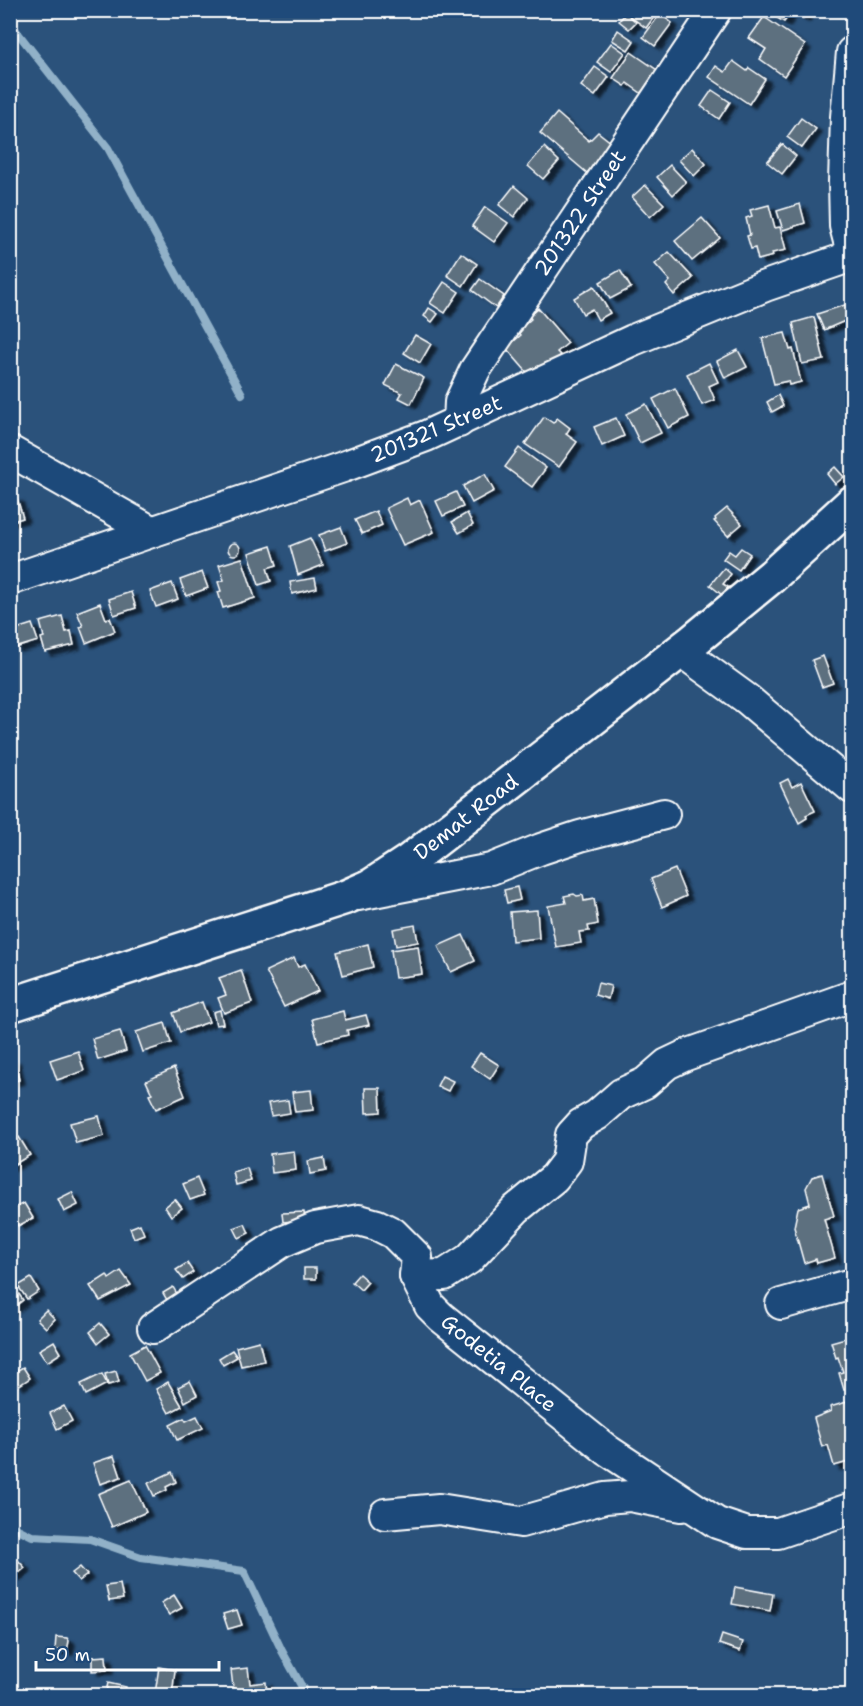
<svg xmlns="http://www.w3.org/2000/svg" width="863" height="1706" font-family="'Shantell Sans',sans-serif">
<style>
.lines{fill:none;stroke-linecap:round;stroke-linejoin:round}
.stream{stroke:#91b1c8;stroke-width:8}
.building{fill:#5d707f;stroke:#fff;stroke-width:1.5;filter:url(#shadow)}
.minor-casing{stroke:#fff;stroke-width:34}
.tertiary-casing{stroke:#fff;stroke-width:38}
.minor{stroke:#1f4a7a;stroke-width:30}
.tertiary{stroke:#1f4a7a;stroke-width:33}
.labels{text-anchor:middle;stroke-width:5;stroke-linejoin:round;paint-order:stroke}
.street-label{font-size:21px;fill:#fff;stroke:#1f4a7a}
</style>
<defs>
<filter id="shadow"><feDropShadow dx="6" dy="4" stdDeviation="1.5" flood-color="#0009"/></filter>
</defs>
<rect width="100%" height="100%" fill="#2b527b"/>
<filter id="ink" filterUnits="userSpaceOnUse"><feTurbulence type="fractalNoise" baseFrequency=".0167" numOctaves="2"/><feDisplacementMap in="SourceGraphic" scale="12" xChannelSelector="R" yChannelSelector="G"/><feConvolveMatrix kernelMatrix="1 2 1 2 8 2 1 2 1" color-interpolation-filters="sRGB"/></filter>
<g filter="url(#ink)">
<g class="lines">
<g class="stream">
<path d="M10 23 108 148 242 394"/>
<path d="M10 1525 32 1536 90 1539 141 1557 244 1571 282 1651 307 1696"/>
</g>
</g>
<g class="building">
<path d="M630 10H654L657 13 646 28 627 14Z"/>
<path d="M770 10H808L803 18 792 11 784 22 769 13Z"/>
<path d="M626 13 636 22 629 29 619 21Z"/>
<path d="M660 14 672 23 655 46 643 37Z"/>
<path d="M764 17 805 45 784 76 760 59 766 49 749 38Z"/>
<path d="M618 30 634 41 628 50 612 40Z"/>
<path d="M611 43 625 53 611 72 597 62Z"/>
<path d="M631 52 657 70 641 93 627 83 625 86 613 78Z"/>
<path d="M733 61 747 71 749 68 765 79 749 104 709 77 716 66 725 72Z"/>
<path d="M595 67 609 77 595 96 581 86Z"/>
<path d="M712 90 730 102 719 119 701 106Z"/>
<path d="M557 113 589 141 598 132 612 143 587 173 540 133Z"/>
<path d="M801 118 816 129 802 148 787 137Z"/>
<path d="M782 144 796 156 782 174 767 162Z"/>
<path d="M544 147 559 161 543 179 528 166Z"/>
<path d="M692 148 706 164 694 176 679 160Z"/>
<path d="M670 165 686 182 673 195 657 177Z"/>
<path d="M645 185 664 204 650 217 632 197Z"/>
<path d="M514 186 528 198 514 217 499 205Z"/>
<path d="M800 204 805 223 783 230 777 211Z"/>
<path d="M769 205 775 228 780 227 786 250 772 253 773 256 758 260 755 248 751 249 747 236 750 235 746 218 752 216 750 210Z"/>
<path d="M485 207 508 223 494 242 472 226Z"/>
<path d="M702 218 720 238 692 261 675 241Z"/>
<path d="M669 252 693 278 674 295 666 285 670 281 655 264Z"/>
<path d="M461 253 477 264 463 286 447 275Z"/>
<path d="M620 270 631 288 610 299 600 282Z"/>
<path d="M480 279 504 296 496 308 472 290Z"/>
<path d="M444 282 459 292 445 313 430 303Z"/>
<path d="M594 286 610 313 598 320 592 309 583 314 574 298Z"/>
<path d="M848 304 852 318 824 330 817 314Z"/>
<path d="M429 308 438 314 432 322 424 316Z"/>
<path d="M538 308 568 343 557 352 562 357 532 378 506 348 521 335 519 333 522 330 520 329 531 319 529 316Z"/>
<path d="M814 317 824 360 802 364 793 323Z"/>
<path d="M785 333 790 350 793 349 801 382 789 385 788 381 774 384 762 338Z"/>
<path d="M415 335 431 344 420 363 404 353Z"/>
<path d="M738 350 747 367 725 378 717 361Z"/>
<path d="M709 363 718 382 709 386 715 400 702 405 687 374Z"/>
<path d="M396 364 424 378 411 404 399 398 402 393 385 385Z"/>
<path d="M675 388 689 417 668 428 653 399Z"/>
<path d="M778 395 783 406 772 412 767 402Z"/>
<path d="M646 404 661 433 640 443 626 414Z"/>
<path d="M544 417 553 423 557 418 570 428 566 434 577 442 559 467 525 444Z"/>
<path d="M616 418 624 436 602 446 594 427Z"/>
<path d="M519 448 546 468 532 487 505 467Z"/>
<path d="M835 467 844 477 835 484 827 474Z"/>
<path d="M485 474 494 491 472 503 463 486Z"/>
<path d="M456 492 463 507 443 516 436 501Z"/>
<path d="M17 498 23 518 10 522V499Z"/>
<path d="M407 498 410 505 420 500 434 532 403 545 386 508Z"/>
<path d="M727 508 742 524 728 536 714 521 716 520 715 518Z"/>
<path d="M376 511 382 525 362 534 355 520Z"/>
<path d="M467 513 473 525 459 533 452 522Z"/>
<path d="M341 527 347 543 325 551 319 535Z"/>
<path d="M310 538 323 565 298 575 290 546Z"/>
<circle cx="234" cy="549" r="6"/>
<path d="M271 546 277 565 267 568 271 581 259 585 249 553Z"/>
<path d="M741 548 750 554 739 570 723 559 729 551 735 555Z"/>
<path d="M242 558 255 598 223 608 218 592 221 591 218 582 224 580 219 565Z"/>
<path d="M724 568 731 574 723 584 728 587 722 595 710 585Z"/>
<path d="M202 572 208 588 186 596 180 580Z"/>
<path d="M315 578 317 588 292 594 290 582Z"/>
<path d="M172 583 178 599 156 607 150 591Z"/>
<path d="M131 592 136 608 114 615 109 599Z"/>
<path d="M100 603 106 619 110 618 115 631 86 643 80 627 83 626 77 612Z"/>
<path d="M62 616 66 632 71 631 74 645 45 652 41 638 44 637 40 622Z"/>
<path d="M32 624 38 641 15 648 10 631Z"/>
<path d="M823 656 833 683 822 687 812 660Z"/>
<path d="M788 779 792 787 801 782 815 811 806 815 807 818 799 823 780 783Z"/>
<path d="M675 869 686 896 662 907 651 879Z"/>
<path d="M517 887 520 900 507 903 504 890Z"/>
<path d="M574 894 577 896 583 895 584 901 594 899 598 924 588 926 589 931 579 932 581 943 556 947 548 906 566 903 564 896Z"/>
<path d="M537 910 539 938 512 941 510 912Z"/>
<path d="M415 925 418 942 396 946 393 929Z"/>
<path d="M463 935 475 961 451 972 438 946Z"/>
<path d="M368 944 373 967 343 975 337 952Z"/>
<path d="M418 946 422 974 395 978 391 950Z"/>
<path d="M294 958 298 967 305 964 318 991 284 1007 266 971Z"/>
<path d="M241 970 252 1003 224 1013 218 998 226 995 219 978Z"/>
<path d="M598 983 611 986 608 999 595 995Z"/>
<path d="M202 1002 209 1022 180 1032 173 1013Z"/>
<path d="M220 1010 223 1024 216 1025 213 1012Z"/>
<path d="M343 1011 345 1020 366 1015 369 1025 347 1030 348 1035 318 1042 312 1019Z"/>
<path d="M165 1023 171 1043 143 1052 136 1032Z"/>
<path d="M120 1031 126 1051 98 1060 92 1039Z"/>
<path d="M78 1051 84 1071 57 1080 50 1060Z"/>
<path d="M480 1053 499 1065 490 1079 471 1066Z"/>
<path d="M14 1059 19 1080 10 1082V1060Z"/>
<path d="M174 1068 185 1096 156 1109 149 1095 152 1094 146 1081Z"/>
<path d="M442 1076 453 1081 448 1091 437 1086Z"/>
<path d="M365 1088H380L381 1112 366 1113Z"/>
<path d="M311 1090 313 1110 295 1112 292 1092Z"/>
<path d="M852 1095V1125H851L845 1097Z"/>
<path d="M288 1100 290 1113 271 1116 268 1103Z"/>
<path d="M99 1116 104 1136 76 1143 70 1123Z"/>
<path d="M19 1137 30 1155 10 1167V1142Z"/>
<path d="M294 1151 296 1170 272 1173 270 1154Z"/>
<path d="M324 1158 326 1171 310 1174 308 1161Z"/>
<path d="M247 1168 251 1181 236 1185 233 1172Z"/>
<path d="M822 1174 834 1216 824 1219 835 1258 817 1263 816 1259 804 1263 794 1227 798 1208 810 1204 806 1188 812 1177Z"/>
<path d="M197 1178 204 1195 190 1200 183 1184Z"/>
<path d="M72 1192 78 1205 64 1212 58 1199Z"/>
<path d="M175 1199 182 1208 171 1216 165 1207Z"/>
<path d="M24 1203 33 1218 18 1226 10 1210Z"/>
<path d="M304 1212 305 1220 283 1222 282 1213Z"/>
<path d="M140 1224 144 1234 134 1238 130 1228Z"/>
<path d="M245 1224 249 1233 239 1238 234 1228Z"/>
<path d="M187 1263 193 1272 183 1279 176 1270Z"/>
<rect x="304" y="1268" width="12" height="11"/>
<path d="M121 1271 131 1285 100 1301 90 1286 107 1275 109 1279Z"/>
<path d="M359 1274 368 1282 361 1290 352 1282Z"/>
<path d="M31 1278 39 1291 27 1299 18 1286Z"/>
<path d="M14 1287 23 1300 10 1310V1289Z"/>
<path d="M173 1287 181 1301 171 1307 163 1293Z"/>
<path d="M46 1310 55 1319 46 1328 37 1319Z"/>
<path d="M100 1323 109 1334 98 1343 90 1332Z"/>
<path d="M852 1331V1388L844 1390 839 1373 843 1372 838 1357 836 1358 831 1342 849 1337 847 1332Z"/>
<path d="M54 1341 61 1353 47 1362 39 1350Z"/>
<path d="M259 1341 264 1361 241 1366 236 1347Z"/>
<path d="M145 1345 160 1373 145 1381 130 1353Z"/>
<path d="M232 1350 237 1357 223 1365 219 1358Z"/>
<path d="M23 1367 30 1378 18 1386 11 1374Z"/>
<path d="M116 1371 119 1382 108 1385 105 1374Z"/>
<path d="M102 1374 107 1384 86 1395 81 1384Z"/>
<path d="M190 1381 197 1395 185 1402 178 1387Z"/>
<path d="M168 1382 182 1406 169 1413 156 1389Z"/>
<path d="M847 1402 852 1421V1455H851L852 1461 834 1466 828 1445 822 1447 814 1418 831 1411 830 1407Z"/>
<path d="M64 1406 72 1421 57 1429 50 1413Z"/>
<path d="M197 1416 203 1428 177 1440 170 1425 184 1418 186 1421Z"/>
<path d="M114 1456 121 1477 100 1484 93 1463Z"/>
<path d="M172 1472 176 1482 166 1487 167 1490 154 1496 148 1483Z"/>
<path d="M131 1480 146 1512 112 1527 98 1494Z"/>
<path d="M17 1559 25 1568 14 1577 10 1572V1564Z"/>
<path d="M80 1567 87 1575 79 1581 72 1573Z"/>
<path d="M120 1584 123 1599 109 1601 106 1586Z"/>
<path d="M735 1587 773 1594 770 1611 732 1604Z"/>
<path d="M174 1595 182 1608 169 1615 161 1603Z"/>
<path d="M237 1610 242 1625 228 1629 223 1614Z"/>
<path d="M722 1635 743 1642 740 1651 719 1644Z"/>
<path d="M56 1637 67 1638 69 1641 67 1651 55 1650Z"/>
<path d="M106 1656 107 1670 92 1671V1657Z"/>
<path d="M159 1667 175 1670 172 1696 155 1694Z"/>
<path d="M248 1668 250 1684 266 1682 267 1696H234L231 1670Z"/>
<path d="M108 1683 126 1687 124 1696H105Z"/>
</g>
<g class="lines">
<defs>
<g id="minor">
<path d="M852 52 846 117 844 182 845 226 852 253"/>
<path d="M459 422 460 402 475 370 716 10"/>
<path d="M10 451 151 531"/>
<path d="M10 580 343 467 426 436 633 340 765 286 852 256"/>
<path d="M681 651 747 699 852 788"/>
<path d="M358 895 491 869 541 849 580 836 664 814"/>
<path d="M415 1276 444 1275 469 1259 516 1209 554 1178 567 1161 571 1135 581 1124 597 1115 621 1094 645 1083 667 1064 686 1055 852 996"/>
<path d="M781 1304 852 1284"/>
<path d="M153 1328 282 1242 315 1228 359 1220 377 1225 393 1233 417 1257 415 1276 430 1306 441 1317 607 1450 717 1523 747 1533H778L852 1508"/>
<path d="M385 1514 439 1509 521 1522 605 1498 630 1496 681 1506"/>
</g>
<path id="tertiary" d="M10 1005 346 897 371 886 409 861 693 641 772 576 852 503"/>
</defs>
<use href="#minor" class="minor-casing"/>
<use href="#tertiary" class="tertiary-casing"/>
<use href="#minor" class="minor"/>
<use href="#tertiary" class="tertiary"/>
</g>
</g>
<g class="labels">
<g class="street-label">
<text transform="translate(580 213) rotate(-56)" y="7">201322 Street</text>
<text transform="translate(436 429) rotate(-23)" y="7">201321 Street</text>
<text transform="translate(466 817) rotate(-38)" y="7">Demat Road</text>
<text transform="translate(499 1363) rotate(39)" y="7">Godetia Place</text>
</g>
</g>
<rect width="863" height="1706" fill="none" stroke="#1f4a7a" stroke-width="36"/>
<rect x="18" y="18" width="827" height="1670" fill="none" stroke="#fff" stroke-width="2" filter="url(#ink)"/>
<path d="M36 1661v9h183v-9" fill="none" stroke="#ffffff" stroke-width="3"/>
<text x="45" y="1661" font-size="18" fill="#ffffff" stroke="#1f4a7a" stroke-width="4.5" paint-order="stroke">50 m</text>
</svg>
